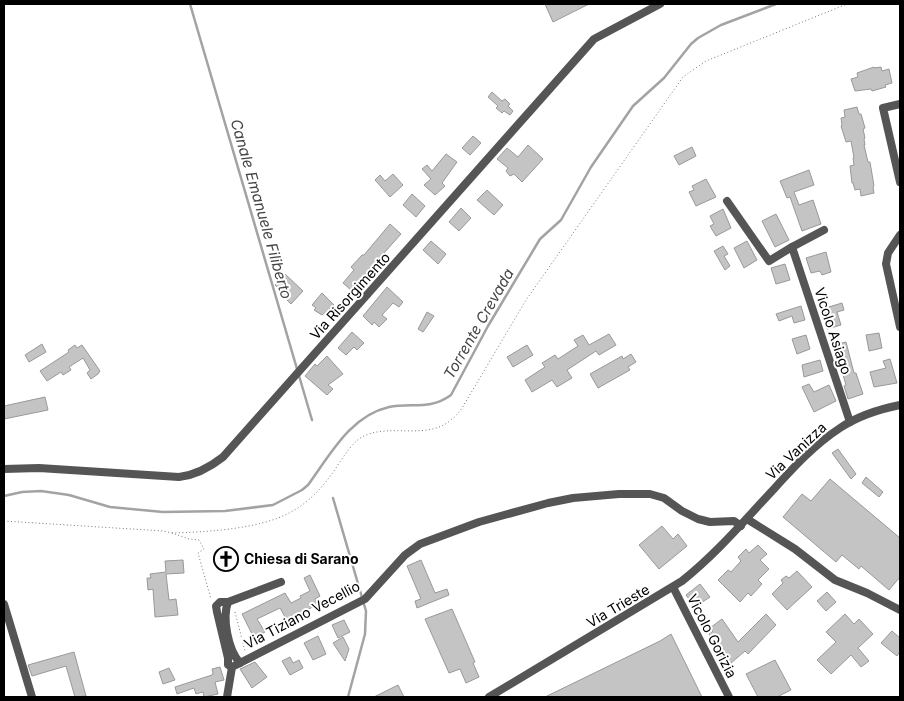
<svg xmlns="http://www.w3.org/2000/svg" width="904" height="701" font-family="Inter,sans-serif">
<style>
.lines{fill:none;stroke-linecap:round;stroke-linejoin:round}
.stream{stroke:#a3a3a3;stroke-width:2.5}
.building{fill:#c4c4c4;stroke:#999}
.path{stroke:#777;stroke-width:1;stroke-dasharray:1 2.5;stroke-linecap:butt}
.minor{stroke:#555;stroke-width:8}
.labels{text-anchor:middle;stroke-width:4;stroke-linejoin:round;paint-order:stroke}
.street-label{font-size:14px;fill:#000;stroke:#fff}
.poi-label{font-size:14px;font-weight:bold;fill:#000;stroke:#fff;text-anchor:start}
.water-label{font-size:15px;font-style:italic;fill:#444;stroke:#fff}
</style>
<rect width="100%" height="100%" fill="#fff"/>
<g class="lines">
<g class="stream">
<path d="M190 4 312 420"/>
<path d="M4 496 22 492 41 491 69 495 110 507 163 512 225 511 273 505 302 490 308 485C330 455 350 416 389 407 411 402 429 411 451 395L488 326 540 239 561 220 591 167 633 106 664 78 691 44 698 38 721 25 776 4"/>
<path d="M333 498 366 611 365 634 348 697"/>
</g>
</g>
<g class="building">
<path d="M545 4H589L553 22Z"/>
<path d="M874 67V68L881 67 882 71 889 69 892 83 885 85 886 87 872 91 871 89 855 91 851 79 858 77 857 73Z"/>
<path d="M492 92 502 101 505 99 510 104 508 106 513 111 510 115 504 111 502 113 496 108 498 106 488 97Z"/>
<path d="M857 107 859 114H861L865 128 863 129 865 138 864 139 865 145H864L868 162H870L874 186 873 187 874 193 861 196 860 189 855 190 853 183H852L850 166 854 165 853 158H854L851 141 846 142 841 126 842 125 841 118 845 117 844 110Z"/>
<path d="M473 136 481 143 470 155 462 148Z"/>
<path d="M528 145 543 159 522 182 514 174 510 176 506 171 508 168 497 159 507 148 518 157Z"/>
<path d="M692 147 696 156 679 165 674 156Z"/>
<path d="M446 154 457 162 442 183 445 186 435 195 424 185 431 179 422 169 427 165 432 171Z"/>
<path d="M809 170 814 185 794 192 799 205 813 200 821 224 802 231 790 197 787 198 780 181Z"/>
<path d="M393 174 403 185 390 197 375 180 380 175 385 181Z"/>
<path d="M706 179 716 197 696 206 689 192 694 190 692 186Z"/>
<path d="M487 190 503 205 494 215 477 200Z"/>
<path d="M412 194 425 206 416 217 403 205Z"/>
<path d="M461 208 471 218 459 231 449 222Z"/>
<path d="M723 209 731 228 716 236 710 226 714 224 710 216Z"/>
<path d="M776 214 789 240 775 247 762 221Z"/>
<path d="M390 224 401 234 351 290 343 283 354 270 351 267 362 255H364Z"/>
<path d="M431 241 446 254 438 264 423 250Z"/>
<path d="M747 241 757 260 744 268 734 248Z"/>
<path d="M723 246 728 254 724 256 730 266 725 270 714 251Z"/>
<path d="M826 252 831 272 822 275 820 271 811 273 806 258Z"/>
<path d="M785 264 790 280 776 284 771 268Z"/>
<path d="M285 274 303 291 291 304 279 292 281 290 275 285Z"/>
<path d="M387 287 403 302 399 307 393 303 382 315 387 319 379 327 374 322 372 325 363 316Z"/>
<path d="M322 293 334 305 322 315 314 310 316 308 312 305Z"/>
<path d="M842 303 844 310 837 312 841 325 827 329 822 309Z"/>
<path d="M801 306 805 320 794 323 792 316 779 321 776 314Z"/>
<path d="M427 312 434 316 423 332 418 329Z"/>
<path d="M352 332 364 343 357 350 354 347 346 355 338 348Z"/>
<path d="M879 333 882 348 869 351 866 335Z"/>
<path d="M609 334 616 345 599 355 596 351 567 370 572 378 557 387 552 380 532 392 525 380 545 367 542 363 555 355 558 359 578 346 574 340 583 335 589 345Z"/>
<path d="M806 335 810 349 797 354 792 339Z"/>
<path d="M846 342 854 373H856L863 394 848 399 844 386 846 385 834 345Z"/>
<path d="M42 344 46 352 29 362 25 355Z"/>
<path d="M75 345 77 348 82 345 100 371 98 374 91 379 87 373 90 370 83 358 69 367 71 370 63 375 61 372 47 381 40 371 69 352 68 350Z"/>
<path d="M527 345 533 355 513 367 507 357Z"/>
<path d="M631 354 636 362 628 367 630 370 598 388 590 374 622 356 623 359Z"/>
<path d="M327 356 343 374 328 385 333 389 327 395 305 376 315 364 317 366Z"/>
<path d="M890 359 897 383 874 387 870 372 886 368 883 361Z"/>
<path d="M820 360 823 371 804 377 802 365Z"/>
<path d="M809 384 814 392 829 385 836 401 814 412 802 387Z"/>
<path d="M45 397 48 410 4 419V406Z"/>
<path d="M838 449 856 474 851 479 832 453Z"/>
<path d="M866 477 883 492 879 497 862 483Z"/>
<path d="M830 479 900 538V577L889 590 861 566 859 569 842 555 836 562 783 517 802 494 811 501Z"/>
<path d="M662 526 673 539 678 534 687 546 659 569 639 545Z"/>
<path d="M758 545 767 554 760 560 769 569 758 580 762 584 751 596 748 593 740 602 718 580 728 570 731 572 741 561 738 557 746 549 749 553Z"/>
<path d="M183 560 184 573 166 574 169 600 176 599 178 615 155 617 153 589 148 590 147 578H151L150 574 166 572 165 561Z"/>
<path d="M421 560 435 593 447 589 449 595 417 608 415 601 421 599 407 566Z"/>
<path d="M797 571 812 587 787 610 772 594 783 583 781 580 786 576 789 578Z"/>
<path d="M310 575 320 596 315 599 317 605 296 615 300 621 290 626 280 608 257 619 265 632 254 638 242 614 285 593 291 603 301 598 300 596 310 591 304 578Z"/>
<path d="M700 584 710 597 695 607 686 595Z"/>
<path d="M827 592 836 602 826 611 817 601Z"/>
<path d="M452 609 475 662 473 663 479 677 466 683 460 669 449 673 425 619Z"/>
<path d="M766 614 776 625 748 654 745 651 731 663 724 655 721 657 709 634 713 631 710 628 722 619 738 642Z"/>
<path d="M845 614 854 624 859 619 873 634 858 648 869 661 861 667 851 655 831 674 817 660 836 642 826 632Z"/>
<path d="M344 620 350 632 338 638 332 625Z"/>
<path d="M892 631 900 638V652L897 656 881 643Z"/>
<path d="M671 634 702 697H545L660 641Z"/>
<path d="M318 636 326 654 313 660 304 643Z"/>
<path d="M343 637 349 649 345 661 333 643Z"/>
<path d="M74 652 86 696 75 697 66 666 32 676 28 665Z"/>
<path d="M290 657 293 663 299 660 303 668 290 675 282 661Z"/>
<path d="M775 660 791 690 777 697H758L746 674Z"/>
<path d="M255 662 267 677 252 688 240 669Z"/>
<path d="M220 667 224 680 215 682 218 694 204 697 203 692 196 694 194 688 177 694 175 687 212 675 213 673 212 669Z"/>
<path d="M169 668 175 680 163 684 159 672Z"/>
<path d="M398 685 404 697H374Z"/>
</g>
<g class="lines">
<g class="path">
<path d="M4 521 163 531 172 533 189 539 199 540 204 549 198 553 211 599"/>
<path d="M172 533C207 532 261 529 291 512 306 504 318 492 328 479 338 467 350 442 364 436 391 423 428 441 452 419 456 416 459 412 462 408L526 300 683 77 706 61 847 4"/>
<path d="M235 612 245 651"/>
</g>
<g class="minor">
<path d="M900 104 883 108 900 182"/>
<path d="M727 201 769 261 792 247"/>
<path d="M824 230 792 247 850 422"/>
<path d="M900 235 888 253 886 264 900 327"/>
<path d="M4 469 39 468 179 477C196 475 209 468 223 457L594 39 660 4"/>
<path d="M747 519 795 549 835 580 867 593 900 610"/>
<path d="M673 587 729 697"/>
<path d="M228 602 281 582"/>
<path d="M4 604 32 697"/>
<path d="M232 667 228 665V658L217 612 216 606 220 602H228C222 618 228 650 240 663"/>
<path d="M227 697 232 667 365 599 405 555 420 544 479 522 548 503 573 498 619 494H650L664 498 682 511 698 519 710 522 734 521 741 526"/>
<path d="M489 697 682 581C716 554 744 521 773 490 794 467 814 445 840 428 858 416 880 409 900 405"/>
</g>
</g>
<defs>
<symbol id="church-ring" viewBox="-11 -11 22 22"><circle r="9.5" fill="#fff" stroke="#000" stroke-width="1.5"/><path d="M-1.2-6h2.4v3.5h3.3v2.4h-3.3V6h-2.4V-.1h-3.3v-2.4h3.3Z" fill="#000"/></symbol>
</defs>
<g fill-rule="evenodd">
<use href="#church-ring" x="212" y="545" width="28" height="28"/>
</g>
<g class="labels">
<g class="street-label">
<text transform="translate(350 296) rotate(-48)" y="5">Via Risorgimento</text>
<text transform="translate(833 331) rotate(72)" y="5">Vicolo Asiago</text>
<text transform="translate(796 451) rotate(-43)" y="5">Via Vanizza</text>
<text transform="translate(618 606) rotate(-31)" y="5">Via Trieste</text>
<text transform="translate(302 615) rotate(-28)" y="5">Via Tiziano Vecellio</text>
<text transform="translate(712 636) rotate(63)" y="5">Vicolo Gorizia</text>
</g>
<g class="poi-label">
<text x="244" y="564">Chiesa di Sarano</text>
</g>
<g class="water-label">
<text transform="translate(261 209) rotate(74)" y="5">Canale Emanuele Filiberto</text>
<text transform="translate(479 324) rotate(-60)" y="5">Torrente Crevada</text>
</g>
</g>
<rect width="904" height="701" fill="none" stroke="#000000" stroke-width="10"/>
</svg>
